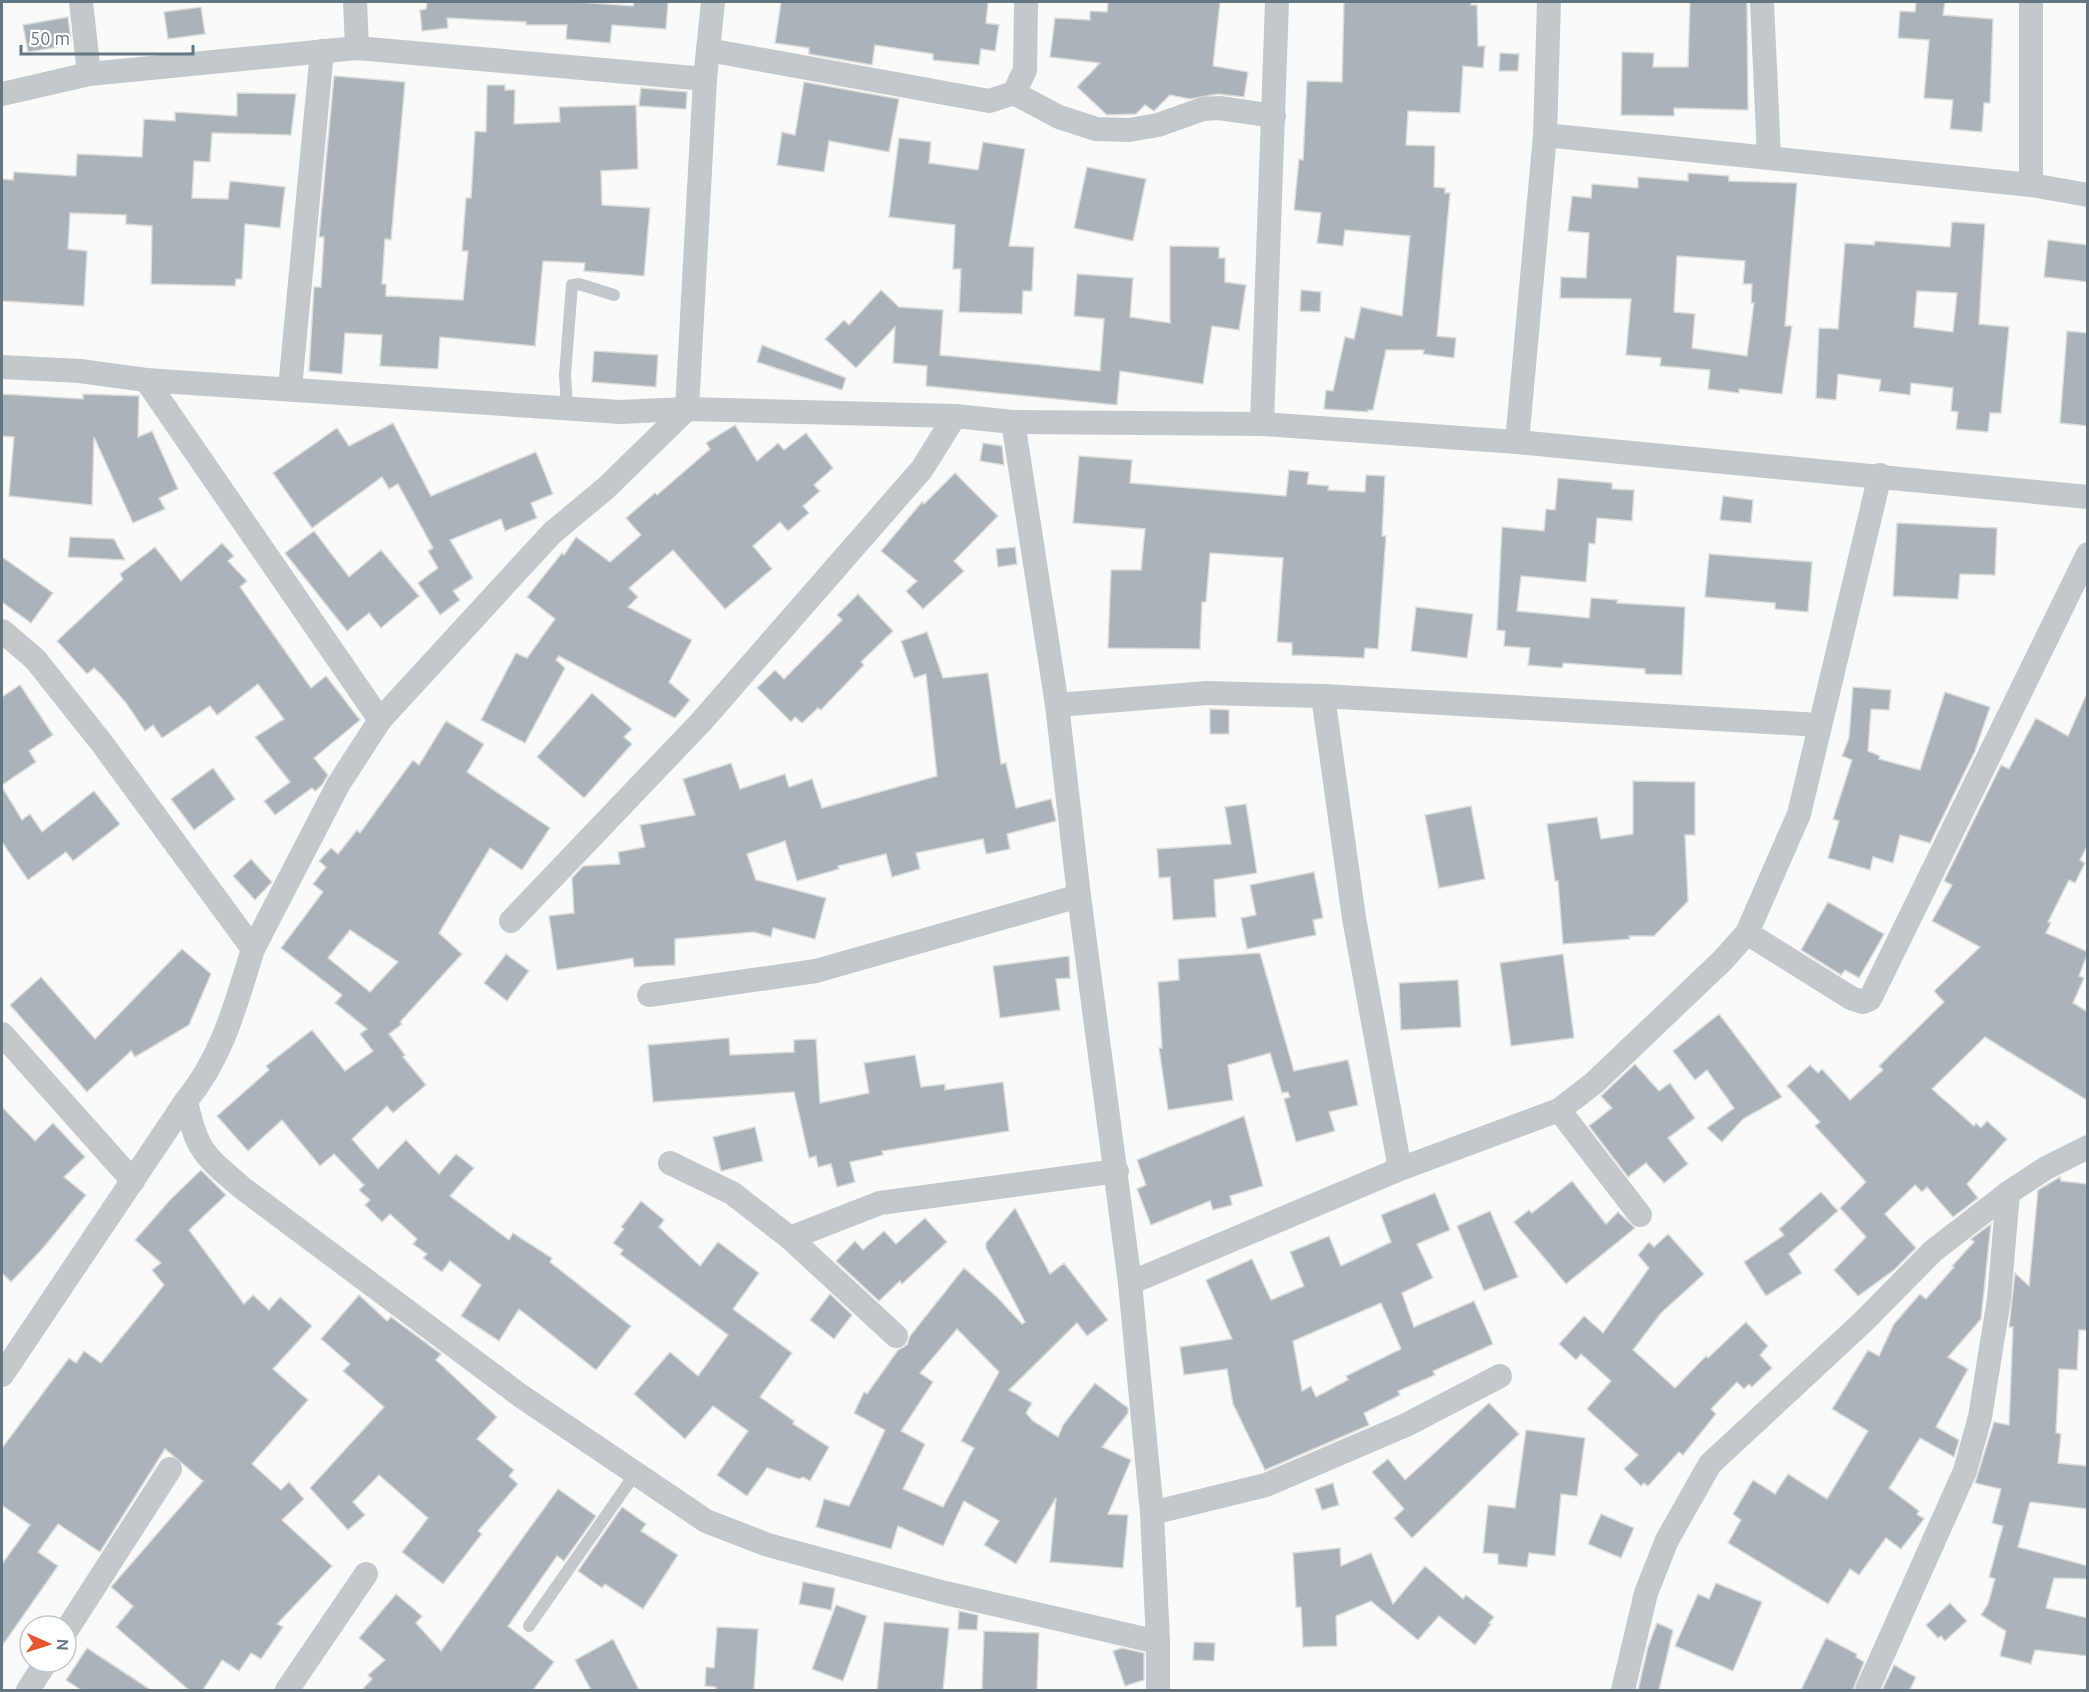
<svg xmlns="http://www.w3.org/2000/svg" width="2089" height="1692" font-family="Ubuntu,sans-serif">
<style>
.building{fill:#aab3b9;stroke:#dcdcda;stroke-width:1.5;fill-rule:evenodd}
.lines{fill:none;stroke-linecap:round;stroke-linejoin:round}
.service{stroke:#c3c8cc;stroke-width:12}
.minor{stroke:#c3c8cc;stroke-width:24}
</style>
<rect width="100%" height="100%" fill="#fafaf8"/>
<g class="building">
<path d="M427 2H579L633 6 634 2H668L666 29 612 25 610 43 566 39 567 25H526V22L447 18 448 28 422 31 420 10 426 9Z"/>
<path d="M781 2H988L986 23 999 25 995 51 981 49 979 65 933 60V54L875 45 872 65 809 54V48L775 43Z"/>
<path d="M1108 2H1220L1213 66 1248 72 1244 97 1218 94 1190 99 1170 95 1154 111 1145 105 1136 114 1107 115 1077 87 1100 63 1050 57 1055 18 1090 20V11L1107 12Z"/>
<path d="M1344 2H1471V5H1477L1478 46H1485L1483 68 1463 66 1460 113 1408 111 1406 145 1435 146 1434 187 1445 188V193H1450L1437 336 1456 338 1454 358 1423 354 1424 350H1386L1373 410H1368V412L1324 409 1326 390 1333 391 1345 337 1354 339 1361 307 1402 316 1410 236 1345 230 1343 246 1317 243 1321 213 1294 210 1299 159 1303 160 1307 81 1342 82Z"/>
<path d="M1690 2H1747L1748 110 1674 108V116L1621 115 1622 52 1654 53 1653 67H1688Z"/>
<path d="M1916 2H1945L1943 15 1993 19 1990 103H1984L1982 132 1950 129 1953 100 1924 98 1929 40 1898 38 1900 11 1915 12Z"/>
<path d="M201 7 205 34 168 39 164 12Z"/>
<path d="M68 17 71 41 64 43 65 46 28 52 23 25Z"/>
<path d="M1500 53 1519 54 1518 71H1499Z"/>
<path d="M334 76 405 82 391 240 385 239 382 284H386V296L463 300 468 251H462L466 198H471L475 131 486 132 487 85H505V90H515L514 124 560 122 559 107 636 105 638 169 601 171 602 205 650 208 644 276 584 271 585 263 543 261 535 346 440 337 438 369 380 366 382 335 345 333 342 374 309 371 314 287H321L324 237H319Z"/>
<path d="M804 82 899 99 889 152 829 141 824 172 777 165 782 132 795 135Z"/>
<path d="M641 88 687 92 686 109 639 106Z"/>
<path d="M237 93 296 94 291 135 212 133 210 162 194 161 192 198 228 199 230 181 285 187 280 228 245 224 242 279H236L235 286 151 284 152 226 126 224V215L70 213 68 249 87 251 84 306 2 301V179L13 180 14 172 76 176 77 154 142 157 144 119 175 121V112L237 116Z"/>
<path d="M899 138 931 142 929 163 978 170 983 142 1025 149 1009 246 1034 247 1032 291H1023L1022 314 959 312 961 269H953L955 225 889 217Z"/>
<path d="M1087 167 1146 179 1133 241 1074 228Z"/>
<path d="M1688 173 1729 176V181L1797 183 1785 326H1792L1782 394 1739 389V393L1708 389 1710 370 1660 366 1661 358 1626 355 1631 299 1560 298 1561 277 1586 278 1589 233 1568 231 1572 196 1591 198 1592 184 1638 188V177L1688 181ZM1677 256 1745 261 1743 284H1752L1751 303H1754L1747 356 1692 348 1695 314 1674 312Z"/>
<path d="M1952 222 1985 224 1979 324 2009 327 2001 413H1990L1988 432 1956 429 1958 412 1951 411 1953 388 1911 383 1910 395 1879 391 1881 380 1838 374 1836 400 1816 398 1819 328 1838 329 1845 243 1874 245 1875 241 1950 247ZM1917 291 1957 293 1953 332 1914 327Z"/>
<path d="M2048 240 2088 245V282L2044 277Z"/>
<path d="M1170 246 1219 247V258H1225V282L1246 285 1239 330 1212 326 1203 384 1120 371 1117 405 926 386 927 366 893 363 895 327 856 368 825 339 844 320 849 325 881 290 899 307 943 310 940 355 1100 371 1104 319 1074 316 1077 274 1133 278 1130 317 1170 323Z"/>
<path d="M1301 290 1321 292 1320 312 1300 311Z"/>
<path d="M2067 331 2088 333V426L2060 423Z"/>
<path d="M762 345 846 378 842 390 757 362Z"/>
<path d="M594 351 658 355 656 387 592 382Z"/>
<path d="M2 394 83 399V394L139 396 138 437 152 431 178 489 159 498 165 509 133 523 94 437 92 505 9 496 14 437 2 436Z"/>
<path d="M393 423 431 496 536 452 553 494 531 503 537 518 505 531 501 519 450 540 473 578 453 591 460 600 440 615 418 583 438 568 428 551 433 548 398 484 389 489 382 477 312 528 273 473 337 428 349 446Z"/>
<path d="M735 425 757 461 778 443 784 450 806 433 833 468 814 485 820 491 803 506 809 513 788 531 780 522 753 546 772 569 725 609 673 550 629 588 638 597 628 607 692 640 669 682 690 700 675 718 559 656 556 660 565 668 525 743 481 720 516 653 527 658 555 619 527 597 562 553 564 555 576 537 610 562 641 535 626 518 655 493 657 495 710 449 706 443Z"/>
<path d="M983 443 1002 446 1004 465 980 461Z"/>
<path d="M1079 456 1132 460 1130 483 1286 496 1289 470 1309 472 1307 484 1329 486 1328 490 1365 492 1366 475 1385 476 1382 536H1386L1378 649 1365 648 1364 658 1292 655V643L1277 642 1283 558 1210 553 1206 602H1202L1200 649 1108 648 1111 570H1141L1145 529 1073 523Z"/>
<path d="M955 473 998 516 954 561 964 571 923 609 906 591 917 581 881 551 922 502 924 504Z"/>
<path d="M1558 478 1612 483V489L1634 490 1632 521 1597 518 1595 544 1589 543 1586 582 1521 576 1517 611 1589 618 1591 598 1618 600 1617 603 1685 607 1682 675 1645 674V669L1563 663 1562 668 1528 665 1530 648 1504 646 1505 631 1497 630 1502 527 1544 531 1546 509 1555 510Z"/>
<path d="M1723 496 1753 500 1751 523 1720 520Z"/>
<path d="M1897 523 1997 528 1995 575 1960 574 1958 599 1893 596Z"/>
<path d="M314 531 349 577 381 550 419 596 381 628 369 613 347 631 285 553Z"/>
<path d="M70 537 114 539 125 560 68 557Z"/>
<path d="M222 543 234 556 228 561 247 581 240 587 311 688 326 676 360 720 314 758 328 775 322 785 315 791 312 788 275 815 264 801 290 782 255 737 284 719 258 684 217 715 210 706 162 738 153 725 145 731 126 703 102 675 94 668 87 674 57 641 123 579 120 574 155 547 181 581Z"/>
<path d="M1015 547 1017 564 998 567 996 549Z"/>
<path d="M1709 554 1812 562 1808 612 1775 609V603L1705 597Z"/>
<path d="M2 557 53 593 31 623 2 602Z"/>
<path d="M858 594 893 631 861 662 864 665 821 710 818 708 802 723 795 717 791 722 757 688 775 670 784 679 842 620 837 615Z"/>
<path d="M1416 607 1473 614 1467 658 1411 651Z"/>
<path d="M927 632 943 678 988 673 1001 764 1006 763 1016 808 1051 799 1056 821 1007 834 1010 849 986 854 983 839 916 853 920 869 892 877 886 854 838 866 839 869 797 881 785 841 747 854 756 880 826 898 815 939 773 928 771 937 754 932 675 939V965L634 967 633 958 557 970 549 916 574 913 572 878 583 866 620 864 618 852 645 847 640 825 695 815 683 779 731 763 740 789 785 774 789 787 812 779 822 808 937 776 926 674 914 678 901 641Z"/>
<path d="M20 685 53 735 29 751 36 762 2 785V697Z"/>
<path d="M1853 687 1891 690 1889 710 1871 709 1868 751 1880 756 1879 759 1920 770 1945 692 1990 707 1975 751 1930 843 1900 835 1893 863 1873 857 1870 870 1828 858 1839 821 1833 819 1852 760 1842 756 1849 738Z"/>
<path d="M2088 691V844L2080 860 2085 863 2075 883 2069 880 2048 922 2051 923 2046 933 2088 952 2079 976 2084 978 2073 1003 2088 1012V1101L1985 1037 1932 1089 1974 1126 1976 1123 1981 1128 1987 1121 2007 1139 1967 1184 1978 1198 1953 1217 1927 1187 1922 1192 1915 1185 1885 1214 1916 1248 1894 1270 1858 1296 1834 1270 1866 1237 1840 1208 1866 1182 1815 1126 1820 1122 1787 1086 1810 1065 1818 1073 1822 1069 1850 1100 1883 1070 1879 1066 1944 1002 1934 991 1980 947 1932 921 1952 885 1944 881 2001 765 2009 769 2036 718 2068 736Z"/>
<path d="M592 693 632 729 624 737 632 744 584 798 537 757Z"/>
<path d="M1210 709 1229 710V734H1210Z"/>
<path d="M446 721 484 744 467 772 550 828 522 870 490 848 439 933 462 954 400 1022 402 1024 389 1034 405 1055 403 1057 426 1085 393 1113 387 1106 352 1139 378 1169 406 1140 439 1174 456 1154 474 1168 450 1196 509 1240 513 1233 552 1258 550 1262 631 1326 596 1370 519 1309 499 1341 461 1316 481 1285 450 1261 442 1272 423 1258 427 1254 413 1244 417 1239 390 1214 382 1222 365 1205 370 1200 359 1190 364 1185 334 1154 320 1166 282 1120 248 1151 217 1116 269 1070 266 1066 312 1030 345 1071 373 1051 360 1034 367 1029 335 1003 342 995 281 948 323 892 313 884 326 867 319 861 331 848 338 854 357 830 360 833 413 760 419 765ZM350 930 398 962 370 992 328 958Z"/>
<path d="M213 768 235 799 194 830 171 799Z"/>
<path d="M1633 781 1695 782V835H1685L1688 901 1654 936H1629L1630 939 1563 944 1558 881H1555L1547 824 1597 817 1601 839 1633 834Z"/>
<path d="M2 787 22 820 30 814 42 832 94 791 120 824 73 861 66 852 28 880 2 842Z"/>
<path d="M1246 804 1257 873 1214 880 1216 917 1173 920 1170 877 1159 878 1157 849 1231 844 1225 807Z"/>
<path d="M1471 806 1485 879 1439 888 1425 815Z"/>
<path d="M251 859 272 882 255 900 233 876Z"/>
<path d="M1314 872 1323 918 1313 920 1316 935 1247 949 1241 918 1256 915 1250 885Z"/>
<path d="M1828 902 1884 934 1859 978 1845 970 1841 975 1801 950Z"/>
<path d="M182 949 211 974 189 1025 135 1057 131 1051 87 1092 10 1005 41 977 95 1039Z"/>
<path d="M1260 953 1294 1071 1348 1060 1358 1105 1329 1112 1335 1131 1296 1142 1284 1099 1290 1097 1288 1092 1282 1093 1270 1053 1228 1065 1233 1100 1168 1110 1159 1048H1162L1158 982 1179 980 1178 959Z"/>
<path d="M506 954 529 971 507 1001 484 983Z"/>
<path d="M1563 954 1574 1038 1511 1046 1500 963Z"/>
<path d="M1069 956 1070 978 1056 979 1060 1010 1000 1018 993 966Z"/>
<path d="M1458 980 1461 1027 1401 1030 1399 983Z"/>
<path d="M1719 1014 1782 1097 1743 1119 1722 1142 1707 1128 1734 1108 1707 1070 1695 1080 1673 1051Z"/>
<path d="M729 1038 730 1055 794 1052V1040L816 1039 820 1103 869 1093 864 1063 915 1055 921 1087 945 1084V1090L1003 1082 1009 1131 882 1151 883 1155 850 1162 855 1182 837 1187 831 1164 818 1167 816 1156 809 1158 794 1092 653 1102 648 1045Z"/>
<path d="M1635 1064 1659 1091 1670 1083 1695 1118 1668 1138 1688 1164 1664 1183 1646 1163 1628 1177 1589 1126 1612 1108 1601 1096Z"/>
<path d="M2 1107 35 1141 53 1123 85 1157 64 1177 86 1195 44 1247 11 1282 2 1273Z"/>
<path d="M1244 1116 1263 1186 1230 1196 1232 1205 1213 1210 1210 1201 1151 1225 1137 1189 1146 1185 1137 1160Z"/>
<path d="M755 1127 763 1161 721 1171 713 1137Z"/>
<path d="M201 1170 226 1195 189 1230 244 1304 253 1295 269 1310 280 1297 312 1326 273 1369 308 1400 252 1464 281 1490 289 1482 304 1499 282 1520 332 1566 277 1624 283 1627 261 1659 251 1653 239 1671 222 1660 203 1690H189L116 1627 133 1606 111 1587 203 1481 165 1449 100 1552 58 1524 38 1552 58 1566 2 1646V1564L30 1525 2 1505V1448L69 1358 76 1363 84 1351 101 1363 164 1285 152 1270 161 1263 135 1240 170 1200Z"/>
<path d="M2060 1177 2061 1181 2088 1184V1330H2079L2077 1370 2059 1369 2056 1433 2061 1434 2058 1463 2088 1466V1509L2030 1502 2018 1547 2088 1566V1579L2054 1578 2046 1608 2088 1618V1656L2035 1650 2031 1664 2000 1656 2006 1631 1981 1615 1988 1604 1995 1579 1989 1577 2003 1526 1992 1523 2001 1489 1975 1483 1994 1422 2009 1425 2013 1327H2009L2015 1273 2029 1286 2038 1190Z"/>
<path d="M1572 1181 1606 1224 1618 1212 1635 1228 1566 1284 1514 1222 1529 1210 1532 1213Z"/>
<path d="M1821 1192 1838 1211 1789 1254 1802 1273 1766 1296 1744 1262 1784 1235 1779 1229Z"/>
<path d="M1435 1193 1450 1230 1417 1244 1433 1278 1402 1293 1414 1327 1474 1301 1493 1344 1433 1371 1435 1375 1398 1391 1400 1395 1364 1413 1369 1425 1265 1470 1233 1404 1227 1369 1184 1375 1180 1347 1232 1339 1206 1280 1252 1259 1271 1300 1304 1286 1290 1252 1329 1236 1341 1266 1391 1242 1381 1215ZM1381 1303 1401 1349 1346 1376 1348 1380 1316 1397 1311 1386 1302 1391 1293 1341Z"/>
<path d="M641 1201 664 1220 659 1227 700 1266 718 1242 759 1273 733 1309 792 1353 760 1397 794 1421 793 1424 829 1447 810 1481 803 1477 799 1479 767 1468 747 1496 717 1475 748 1431 713 1406 685 1439 634 1394 670 1352 698 1376 728 1335 620 1254 623 1250 613 1243 624 1229 621 1227Z"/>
<path d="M1015 1208 1050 1274 1064 1263 1108 1320 1087 1336 1077 1323 1009 1390 1032 1403 1026 1413 1033 1421 1058 1437 1063 1425 1095 1383 1128 1408V1413L1102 1447 1131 1460 1108 1514 1128 1515 1123 1568 1050 1562 1056 1498 1016 1564 984 1545 999 1521 964 1501 943 1546 898 1526 891 1549 816 1527 824 1499 849 1506 885 1430 854 1413 864 1392 867 1394 898 1350 907 1345 910 1336 964 1268 997 1297 1022 1324 1025 1322 986 1248V1243ZM957 1329 999 1372 961 1441 974 1448 943 1507 903 1489 925 1444 901 1431 933 1382 920 1373Z"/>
<path d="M1490 1211 1518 1277 1484 1291 1457 1226Z"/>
<path d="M925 1218 947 1242 902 1284 900 1281 879 1301 836 1261 855 1241 863 1250 884 1231 896 1244Z"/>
<path d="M1991 1224 1981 1319 1948 1357 1968 1369 1936 1427 1959 1440 1954 1457 1920 1438 1889 1488 1919 1511 1917 1514 1924 1519 1901 1549 1886 1538 1859 1575 1850 1569 1828 1604 1728 1543 1741 1520 1733 1514 1753 1480 1775 1494 1788 1474 1827 1499 1868 1431 1832 1409 1868 1350 1879 1356 1894 1324 1920 1294 1926 1299 1954 1267 1952 1266 1974 1242 1971 1239Z"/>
<path d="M1668 1234 1704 1274 1661 1313 1633 1350 1675 1388 1706 1356 1708 1358 1746 1322 1768 1346 1760 1355 1772 1368 1752 1387 1749 1384 1744 1389 1737 1382 1711 1409 1716 1414 1683 1455 1679 1452 1648 1486 1644 1483 1641 1486 1624 1469 1638 1455 1587 1409 1611 1381 1581 1354 1576 1360 1559 1344 1584 1316 1603 1333 1649 1268 1638 1255 1649 1242 1654 1247Z"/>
<path d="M830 1294 852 1315 834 1339 810 1320Z"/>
<path d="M359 1295 387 1321 391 1317 441 1354 436 1360 497 1417 477 1439 514 1470 509 1476 518 1484 478 1531 482 1534 443 1584 402 1552 428 1518 379 1475 353 1502 365 1515 348 1530 310 1488 384 1407 343 1371 350 1364 321 1339Z"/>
<path d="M1489 1403 1519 1434 1412 1538 1394 1518 1404 1509 1372 1472 1388 1459 1405 1480Z"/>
<path d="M1526 1430 1585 1438 1577 1496 1561 1494 1555 1556 1529 1553 1527 1567 1498 1564V1554L1483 1553 1488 1505 1515 1508Z"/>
<path d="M1333 1483 1339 1505 1322 1510 1315 1489Z"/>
<path d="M558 1489 596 1516 564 1561 557 1556 508 1626 554 1662 533 1690H362L372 1679 368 1675 385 1660 359 1638 396 1594 422 1616 416 1623 441 1651Z"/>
<path d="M622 1507 646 1524 641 1531 678 1555 643 1609 605 1584 602 1588 578 1571Z"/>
<path d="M1601 1514 1634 1528 1621 1558 1588 1544Z"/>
<path d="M1340 1548 1341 1566 1371 1553 1393 1604 1425 1566 1463 1599 1466 1595 1494 1617 1489 1623 1491 1624 1475 1645 1439 1616 1418 1640 1371 1601 1336 1616 1337 1646 1303 1647 1301 1607H1296L1293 1553Z"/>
<path d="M803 1582 835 1588 831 1610 799 1604Z"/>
<path d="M1716 1583 1762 1602 1733 1671 1675 1646 1698 1594 1709 1599Z"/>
<path d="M1950 1603 1967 1621 1945 1641 1941 1636 1938 1638 1926 1625Z"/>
<path d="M836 1605 867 1616 843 1681 812 1669Z"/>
<path d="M959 1611 978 1615 977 1630 958 1629Z"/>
<path d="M884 1622 949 1628 943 1690H877Z"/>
<path d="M1657 1623 1673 1630 1659 1690H1638L1648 1647Z"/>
<path d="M717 1627 758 1629 754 1690H716V1687L705 1686 706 1667 714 1668Z"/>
<path d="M984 1631 1039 1633 1037 1690H982Z"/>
<path d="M1826 1638 1857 1654 1856 1657 1864 1662 1853 1690H1801Z"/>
<path d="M613 1639 639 1690H591L575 1660Z"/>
<path d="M1194 1642 1215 1643 1214 1661 1193 1660Z"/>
<path d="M87 1648 151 1690H81L66 1680Z"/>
<path d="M1122 1648 1144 1653V1680L1125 1686 1113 1651Z"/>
<path d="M1894 1665 1916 1677 1910 1689 1912 1690H1882Z"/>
</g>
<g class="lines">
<g class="service">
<path d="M567 408 565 375 572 285 579 284 614 295"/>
<path d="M529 1626 635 1474"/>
</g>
<g class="minor">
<path d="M81 2 89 74"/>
<path d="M355 2 357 48"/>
<path d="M1762 2 1769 157"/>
<path d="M2031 2V185"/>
<path d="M708 50 989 101 1014 93 1025 70 1026 2"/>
<path d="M1014 93 1059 117 1096 129 1129 130 1158 125 1203 109 1219 108 1274 116"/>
<path d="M2 94 89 74 357 48 705 79"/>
<path d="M1545 135 2031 185 2088 195"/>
<path d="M2 367 80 371 146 380 620 412 687 409 955 416 1013 422 1262 424 1517 442 2088 497"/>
<path d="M146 380 380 720"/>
<path d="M290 388 322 51"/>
<path d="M1013 422 1057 705 1079 896 1130 1283 1152 1513 1158 1642V1690"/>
<path d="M1262 424 1277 2"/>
<path d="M1517 442 1545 135 1549 2"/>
<path d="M2 631 35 659 101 742 253 949C236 1003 223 1056 186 1101L2 1375"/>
<path d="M1323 696 1354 918 1400 1169"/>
<path d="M1057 705 1207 693 1323 696 1819 725"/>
<path d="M511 921 701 722 922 469 955 416"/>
<path d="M1747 933 1851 998 1863 1002 1870 999 2088 554"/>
<path d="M253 949 338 785 380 720 552 533 606 488 687 409 705 79 713 2"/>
<path d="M649 995 816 971 1079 896"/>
<path d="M2 1034 133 1181"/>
<path d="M186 1101C197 1151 203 1154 241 1187L521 1396 706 1521 768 1545 941 1592 1158 1642"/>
<path d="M1559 1110 1640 1215"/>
<path d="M670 1163 732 1193 790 1238 896 1336"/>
<path d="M790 1238 880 1203 1117 1171"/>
<path d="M1130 1283 1400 1169 1559 1110 1594 1083 1723 960 1747 933 1799 814 1880 475"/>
<path d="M1152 1513 1266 1485 1406 1425 1500 1376"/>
<path d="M66 1631 170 1469"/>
<path d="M28 1690 46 1662"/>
<path d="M287 1690 366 1574"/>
<path d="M1623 1690 1646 1593 1667 1540 1710 1464 1863 1322 1933 1251 2008 1193 2046 1168 2088 1147"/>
<path d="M1867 1690 1965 1471 1980 1417 1999 1299 2008 1193"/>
</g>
</g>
<rect width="2089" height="1692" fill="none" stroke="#657683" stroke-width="6"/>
<g transform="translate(48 1644) rotate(93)"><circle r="28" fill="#ffffff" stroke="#c1c8cd" stroke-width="1.5"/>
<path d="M0-4.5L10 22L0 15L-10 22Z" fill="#e4572e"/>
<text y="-9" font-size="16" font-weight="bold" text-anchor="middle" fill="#657683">N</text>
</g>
<path d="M21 45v9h172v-9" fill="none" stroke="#657683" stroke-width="3"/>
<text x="30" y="45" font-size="18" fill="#657683" stroke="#ffffff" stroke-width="4.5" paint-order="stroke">50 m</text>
</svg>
